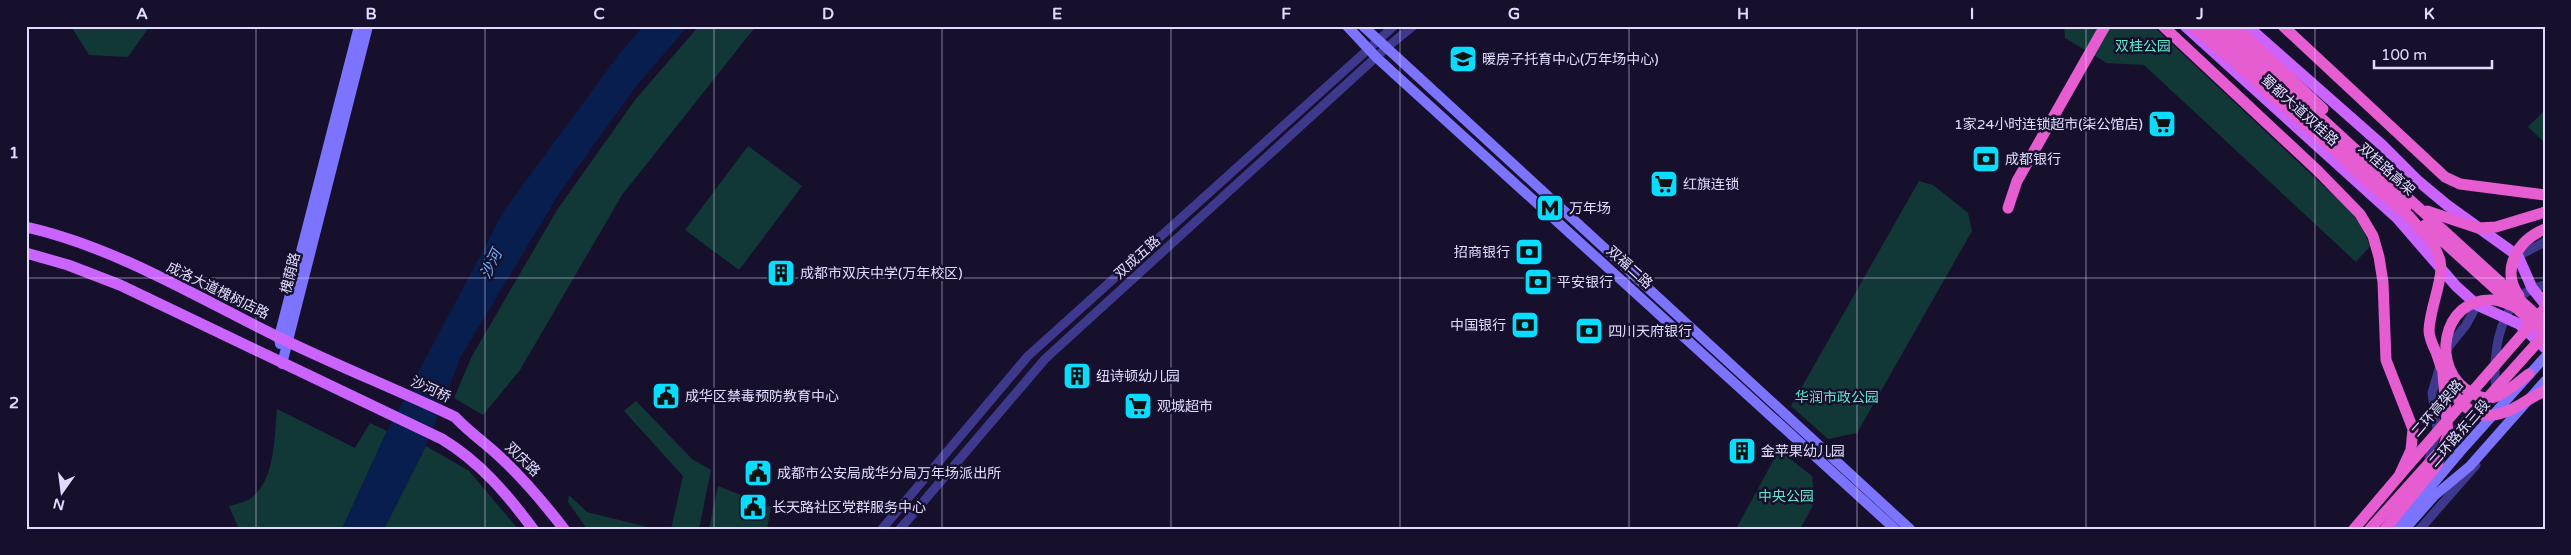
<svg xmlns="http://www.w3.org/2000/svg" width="2571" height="555" font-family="'Varela Round','Noto Sans SC',sans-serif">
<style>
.green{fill:#123737}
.water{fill:#081e4e}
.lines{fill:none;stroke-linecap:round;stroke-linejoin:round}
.tertiary{stroke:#3f398e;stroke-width:9}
.secondary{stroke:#7c73ff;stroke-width:10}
.primary{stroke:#cb63ff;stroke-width:11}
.trunk{stroke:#e55dd0;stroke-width:11}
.secondary-bridge{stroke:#7c73ff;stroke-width:10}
.trunk-bridge{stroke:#e55dd0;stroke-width:11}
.grid{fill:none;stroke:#e1dcff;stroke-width:1;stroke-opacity:0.55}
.labels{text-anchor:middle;stroke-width:5;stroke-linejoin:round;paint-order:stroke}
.park-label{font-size:14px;fill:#5fe7cb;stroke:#16102d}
.poi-label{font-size:14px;fill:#e1dcff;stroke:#16102d;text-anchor:start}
.street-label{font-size:14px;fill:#e1dcff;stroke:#16102d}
.water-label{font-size:15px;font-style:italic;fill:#6ab4ff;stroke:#16102d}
.neatline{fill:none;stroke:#e1dcff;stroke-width:2}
.grid-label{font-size:16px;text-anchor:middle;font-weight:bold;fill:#e1dcff}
</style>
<rect width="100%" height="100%" fill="#16102d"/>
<g class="green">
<path d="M71 26H145L147 30 128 57 89 55Z"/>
<path d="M699 26H756L622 195 520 370 483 415 454 398 472 356 557 210 635 100Z"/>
<path d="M2064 26H2153L2345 206 2360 223 2370 246 2356 262 2144 65 2107 63 2065 38Z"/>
<path d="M2545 110V143L2528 127Z"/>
<path d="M748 146 802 186 739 270 685 230Z"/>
<path d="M1919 181 1933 185 1968 213 1972 231 1857 433 1828 439 1791 406Z"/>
<path d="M636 401 692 459 711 470 699 529H671L683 476 624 411Z"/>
<path d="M277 409 355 448 370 423 387 431 342 529H239L229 506C236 504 246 502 251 498 276 479 274 437 277 409Z"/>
<path d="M426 446 469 471 518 529H384Z"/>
<path d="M1779 450 1812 476 1815 502 1800 529H1736Z"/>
<path d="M718 486 771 507 767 529H709Z"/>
<path d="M569 495 587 512 655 529H587L568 502Z"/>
</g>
<path class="water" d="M643 26H688L637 85 560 192 461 356 426 446 384 529H342L387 431 505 209 620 53Z"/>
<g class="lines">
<g class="tertiary">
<path d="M2518 256 2545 242"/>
<path d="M2446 350 2466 325 2477 305"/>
<path d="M2496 391C2492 352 2499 294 2545 285"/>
<path d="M2428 464 2437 429 2432 393 2441 362"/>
<path d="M882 529 1028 356 1394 26"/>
<path d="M900 529 1045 359 1386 48 1413 26"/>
<path d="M2420 529 2476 465"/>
</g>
<g class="secondary">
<path d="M1347 26 1376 57 1895 529"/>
<path d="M1363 26 1910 529"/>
<path d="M280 344 279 337 359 26"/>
<path d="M282 364 368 26"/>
<path d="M2395 529 2459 453"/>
</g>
<g class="primary">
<path d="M2185 26 2397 218 2456 286 2477 305 2519 324 2545 348"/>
<path d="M2247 26 2382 145 2417 180 2447 205 2518 256 2532 288 2545 304"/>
<path d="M26 227C115 247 195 296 276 336 335 365 396 389 455 417 469 432 484 442 499 456 523 478 544 503 564 529"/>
<path d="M26 253 68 265 120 285 442 439C480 462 507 494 533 529"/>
</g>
<g class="trunk">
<path d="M2208 26 2406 207"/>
<path d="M2221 26 2420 209"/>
<path d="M2235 26 2323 109"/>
<path d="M2283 26 2445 177 2460 184 2545 195"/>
<path d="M2318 171 2360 214 2373 236 2379 257 2383 282 2386 360 2413 429 2411 450 2399 476 2354 529"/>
<path d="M2008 208 2017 181 2105 26"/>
<path d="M2385 529 2437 465 2448 434 2443 374"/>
</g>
<g class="secondary-bridge">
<path d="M2459 453 2545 357"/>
<path d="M2405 529 2434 496 2470 466 2545 381"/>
</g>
<g class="trunk-bridge">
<path d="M2163 26 2318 171"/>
<path d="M2193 26 2337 152 2363 178 2409 216 2434 245 2440 260 2441 270C2439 291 2430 310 2429 330 2429 337 2433 346 2436 352 2444 378 2459 419 2493 415 2513 413 2527 398 2545 391"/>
<path d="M2420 209 2545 323"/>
<path d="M2427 211 2478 228 2496 227 2545 212"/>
<path d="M2425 225 2545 334"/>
<path d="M2519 296C2500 269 2518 240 2545 229"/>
<path d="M2515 307C2508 304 2500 300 2493 300 2441 297 2429 371 2472 393 2479 397 2489 400 2497 396 2508 392 2519 381 2529 374"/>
<path d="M2399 476 2545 308"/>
<path d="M2370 529 2545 334"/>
</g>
</g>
<path class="grid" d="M256 26V529M485 26V529M714 26V529M942 26V529M1171 26V529M1400 26V529M1629 26V529M1857 26V529M2086 26V529M2315 26V529M26 278H2545"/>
<defs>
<symbol id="school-square" viewBox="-11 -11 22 22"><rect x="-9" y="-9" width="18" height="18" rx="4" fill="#08dcff" stroke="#16102d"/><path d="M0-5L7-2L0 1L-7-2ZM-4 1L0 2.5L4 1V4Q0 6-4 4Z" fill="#111"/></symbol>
<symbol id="supermarket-square" viewBox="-11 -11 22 22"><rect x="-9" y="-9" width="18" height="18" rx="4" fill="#08dcff" stroke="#16102d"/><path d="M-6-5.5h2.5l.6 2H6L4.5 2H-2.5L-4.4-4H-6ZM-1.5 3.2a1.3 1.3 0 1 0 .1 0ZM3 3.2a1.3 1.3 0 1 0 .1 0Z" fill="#111"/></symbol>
<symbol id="bank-square" viewBox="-11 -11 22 22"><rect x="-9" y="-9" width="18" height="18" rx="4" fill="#08dcff" stroke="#16102d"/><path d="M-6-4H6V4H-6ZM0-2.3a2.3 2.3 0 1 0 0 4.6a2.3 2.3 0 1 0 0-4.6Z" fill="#111"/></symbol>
<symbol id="metro-square" viewBox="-11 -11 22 22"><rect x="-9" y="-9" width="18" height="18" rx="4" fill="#08dcff" stroke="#16102d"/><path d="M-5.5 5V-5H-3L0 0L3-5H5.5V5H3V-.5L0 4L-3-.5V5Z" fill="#111"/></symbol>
<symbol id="building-square" viewBox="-11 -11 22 22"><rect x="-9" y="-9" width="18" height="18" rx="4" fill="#08dcff" stroke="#16102d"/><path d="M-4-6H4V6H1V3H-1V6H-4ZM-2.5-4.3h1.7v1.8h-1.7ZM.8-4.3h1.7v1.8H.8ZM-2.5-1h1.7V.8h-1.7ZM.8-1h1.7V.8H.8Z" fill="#111"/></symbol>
<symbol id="civic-square" viewBox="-11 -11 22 22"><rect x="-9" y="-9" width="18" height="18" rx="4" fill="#08dcff" stroke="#16102d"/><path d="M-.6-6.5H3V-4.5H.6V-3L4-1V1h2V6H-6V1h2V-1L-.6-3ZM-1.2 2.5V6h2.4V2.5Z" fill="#111"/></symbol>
</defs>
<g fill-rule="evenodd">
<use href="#school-square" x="1447" y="43" width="32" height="32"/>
<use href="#supermarket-square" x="2146" y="108" width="32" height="32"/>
<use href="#bank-square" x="1970" y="143" width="32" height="32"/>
<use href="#supermarket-square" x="1648" y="168" width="32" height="32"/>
<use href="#metro-square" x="1534" y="192" width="32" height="32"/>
<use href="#bank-square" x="1513" y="236" width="32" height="32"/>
<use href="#building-square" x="765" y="257" width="32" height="32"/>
<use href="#bank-square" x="1522" y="266" width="32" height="32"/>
<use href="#bank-square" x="1509" y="309" width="32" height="32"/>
<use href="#bank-square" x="1573" y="315" width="32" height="32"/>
<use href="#building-square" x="1061" y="360" width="32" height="32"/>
<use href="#civic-square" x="650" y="380" width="32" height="32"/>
<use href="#supermarket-square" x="1122" y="390" width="32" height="32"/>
<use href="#building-square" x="1726" y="435" width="32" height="32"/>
<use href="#civic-square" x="742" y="457" width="32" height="32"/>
<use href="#civic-square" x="737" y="491" width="32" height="32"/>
</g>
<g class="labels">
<g class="park-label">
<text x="2143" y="51">双桂公园</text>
<text x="1837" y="402">华润市政公园</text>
<text x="1786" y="501">中央公园</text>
</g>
<g class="poi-label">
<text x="1482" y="64">暖房子托育中心(万年场中心)</text>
<text x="2143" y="129" text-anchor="end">1家24小时连锁超市(柒公馆店)</text>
<text x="2005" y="164">成都银行</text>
<text x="1683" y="189">红旗连锁</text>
<text x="1569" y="213">万年场</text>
<text x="1510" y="257" text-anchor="end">招商银行</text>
<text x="800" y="278">成都市双庆中学(万年校区)</text>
<text x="1557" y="287">平安银行</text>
<text x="1506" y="330" text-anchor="end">中国银行</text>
<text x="1608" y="336">四川天府银行</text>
<text x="1096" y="381">纽诗顿幼儿园</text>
<text x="685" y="401">成华区禁毒预防教育中心</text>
<text x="1157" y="411">观城超市</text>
<text x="1761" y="456">金苹果幼儿园</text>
<text x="777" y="478">成都市公安局成华分局万年场派出所</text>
<text x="772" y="512">长天路社区党群服务中心</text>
</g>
<g class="street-label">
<text transform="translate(2300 110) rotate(42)" y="5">蜀都大道双桂路</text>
<text transform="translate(2387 169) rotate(42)" y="5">双桂路高架</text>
<text transform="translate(1137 257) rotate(-42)" y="5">双成五路</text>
<text transform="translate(1630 267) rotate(42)" y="5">双福二路</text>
<text transform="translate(290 273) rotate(-76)" y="5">槐荫路</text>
<text transform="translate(218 290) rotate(26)" y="5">成洛大道槐树店路</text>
<text transform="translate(431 389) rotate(25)" y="5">沙河桥</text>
<text transform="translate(2437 408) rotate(-49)" y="5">二环高架路</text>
<text transform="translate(2459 433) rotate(-49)" y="5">二环路东三段</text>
<text transform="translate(523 459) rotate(44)" y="5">双庆路</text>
</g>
<g class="water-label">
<text transform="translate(491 264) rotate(-64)" y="5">沙河</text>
</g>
</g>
<rect width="2571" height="555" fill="none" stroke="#16102d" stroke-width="55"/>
<g transform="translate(62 492) rotate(194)" stroke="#16102d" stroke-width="4" paint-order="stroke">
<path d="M0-4L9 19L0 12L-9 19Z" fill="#e1dcff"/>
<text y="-8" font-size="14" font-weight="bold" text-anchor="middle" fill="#e1dcff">N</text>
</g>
<path d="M2374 60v8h118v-8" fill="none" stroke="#e1dcff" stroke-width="2.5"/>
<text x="2381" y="60" font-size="15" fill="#e1dcff" stroke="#16102d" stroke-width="4" paint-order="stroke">100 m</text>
<rect x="28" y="28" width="2516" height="500" class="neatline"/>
<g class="grid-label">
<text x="142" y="19">A</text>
<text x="371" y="19">B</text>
<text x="599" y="19">C</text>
<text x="828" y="19">D</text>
<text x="1057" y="19">E</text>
<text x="1286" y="19">F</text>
<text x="1514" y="19">G</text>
<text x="1743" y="19">H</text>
<text x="1972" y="19">I</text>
<text x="2200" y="19">J</text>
<text x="2429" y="19">K</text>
<text x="14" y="158">1</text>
<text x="14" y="408">2</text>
</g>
</svg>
